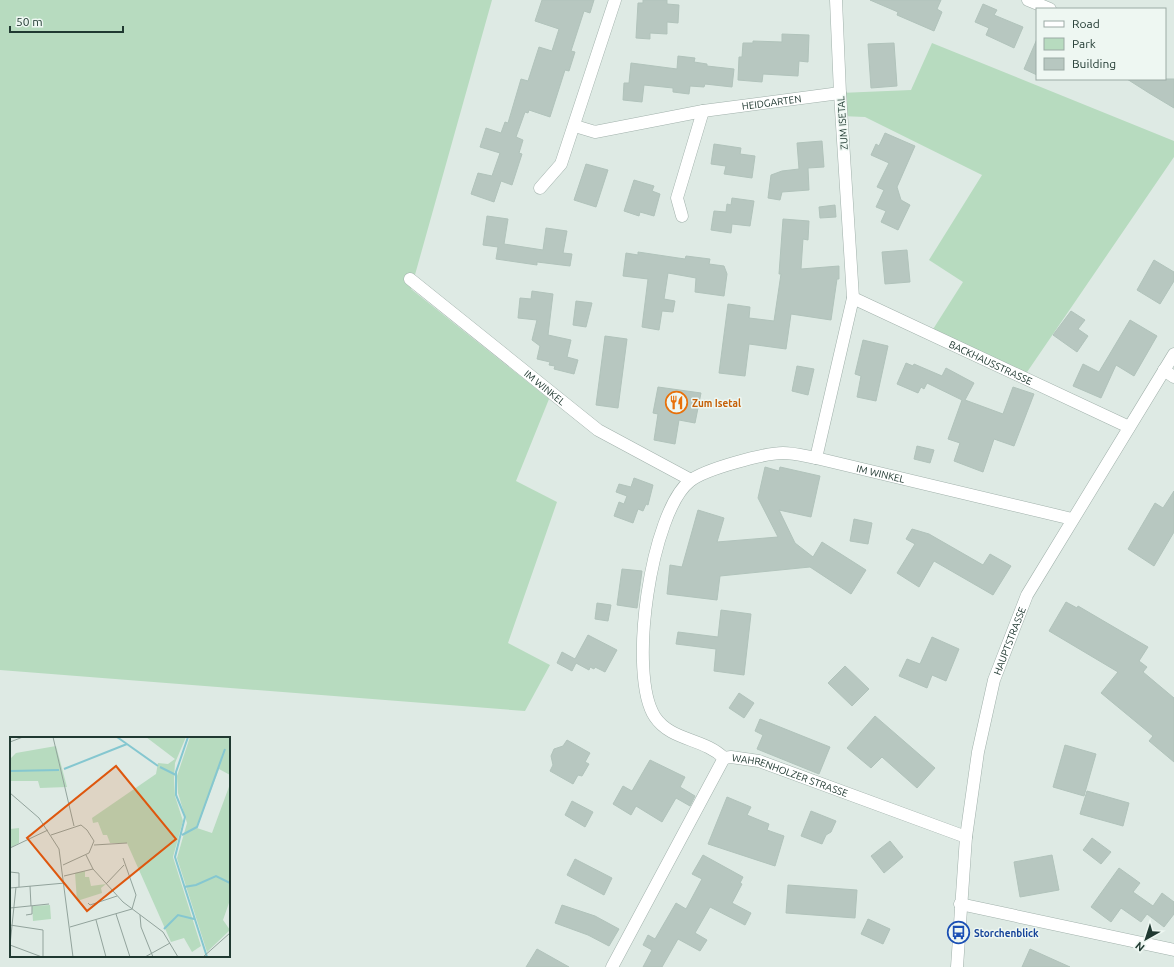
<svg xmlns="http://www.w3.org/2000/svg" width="1174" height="967" font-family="Ubuntu,sans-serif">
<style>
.green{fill:#b7dbbf}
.building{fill:#b7c7c0;stroke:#b1c3bb}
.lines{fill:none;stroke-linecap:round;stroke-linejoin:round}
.minor-casing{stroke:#a1b1ab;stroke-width:13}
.minor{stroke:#fff;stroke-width:12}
.labels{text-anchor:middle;stroke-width:3;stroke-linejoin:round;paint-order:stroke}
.street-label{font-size:10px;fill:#203931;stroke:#eef7f2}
.food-label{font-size:10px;font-weight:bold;fill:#c56008;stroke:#eef7f2;text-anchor:start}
.transit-label{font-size:10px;font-weight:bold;fill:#164399;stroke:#eef7f2;text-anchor:start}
.inset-river{fill:none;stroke:#85c7d0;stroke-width:2}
.inset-road{fill:none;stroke:#92a39c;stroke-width:1}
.view{fill:#de570e;fill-opacity:0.15;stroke:#de570e;stroke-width:2}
.inset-edge{fill:none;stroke:#203931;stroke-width:2}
</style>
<rect width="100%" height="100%" fill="#deeae4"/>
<g class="green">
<path d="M0 0H492L411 289 549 399 516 481 557 502 508 643 550 665 525 711 0 670Z"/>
<path d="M932 43 1174 141V157L1023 378 930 334 963 282 929 260 982 175 865 117 841 116 840 93 911 90Z"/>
</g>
<g class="building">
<path d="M542 0H594L590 13 584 11 571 51 575 52 569 71 565 70 550 117 529 110 528 113 525 112 516 137 523 140 519 153 522 154 512 185 501 181 494 202 471 194 478 173 492 176 500 153 480 147 486 128 501 133 505 122 508 123 521 79 528 81 539 47 552 51 559 29 535 21Z"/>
<path d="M643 0H667V4L679 5 678 23 667 22V34L650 33V39L636 38 638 3H643Z"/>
<path d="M870 0H941L937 9 942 12 934 31 897 15 898 12Z"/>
<path d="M983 4 997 10 994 15 1023 27 1014 48 986 35 989 28 975 22Z"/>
<path d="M782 34 809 35 808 62 799 61 798 76 763 74 762 82 738 80 739 57H742L743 43H753V41L782 42Z"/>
<path d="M1037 39V75L1024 69Z"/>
<path d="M894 43 897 86 871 88 868 44Z"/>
<path d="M678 56 695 58 694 62 707 64V66L734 69 732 87 705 84 704 87 690 86 689 94 673 92V88L644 85 642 102 623 100 624 83H629L631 63 677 69Z"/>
<path d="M1127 79H1174V108L1149 93Z"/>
<path d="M885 133 915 146 897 187 901 200 910 205 898 230 881 222 886 211 876 207 884 190 877 187 889 163 871 155 876 144 879 146Z"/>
<path d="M822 141 824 167 808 168 809 190 782 192 780 200 768 198 771 175 782 171 799 169 797 143Z"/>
<path d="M714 144 741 148 740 154 755 156 752 178 724 174 726 166 711 164Z"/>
<path d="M586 164 608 170 596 207 574 200Z"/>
<path d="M634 180 654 186 652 191 660 194 654 216 640 212 639 216 624 211Z"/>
<path d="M732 198 754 201 750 226 732 224 731 233 711 230 714 211 726 212 727 204 731 205Z"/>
<path d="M835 205 836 217 820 218 819 207Z"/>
<path d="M487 216 508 219 504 244 543 250 546 228 567 231 563 253 572 254 570 266 537 262V265L496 259 498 247 483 245Z"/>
<path d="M783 219 809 221 808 240 803 239 801 269 839 266V279H837L831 320 791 314 786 349 749 344 745 376 719 373 728 304 750 307 749 318 774 321 781 274H779Z"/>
<path d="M907 250 910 282 885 284 882 252Z"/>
<path d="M638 252 685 259 686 256 710 259 709 264 724 266 727 274 724 296 695 292 696 278 668 273 664 299 675 301 673 312 662 311 659 330 642 327 648 279 623 276 626 253 638 255Z"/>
<path d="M1154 260 1174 272V281L1160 304 1137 290Z"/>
<path d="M532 291 553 294 548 335 571 340 567 357 578 360 574 374 554 369 555 366 549 365 550 362 537 359 540 346 532 340 537 320 518 318 520 298 531 299Z"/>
<path d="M576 301 592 303 586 327 573 325Z"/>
<path d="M1071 311 1085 320 1078 329 1088 336 1077 352 1053 335Z"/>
<path d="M1130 320 1157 336 1134 376 1116 365 1101 398 1073 386 1083 364 1099 372Z"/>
<path d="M605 336 627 339 618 408 596 405Z"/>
<path d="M863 340 888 346 876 401 857 397 861 376 855 374Z"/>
<path d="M906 363 913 366 914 364 942 376 946 368 974 383 965 400 1003 414 1013 387 1034 394 1014 446 994 439 983 472 954 461 960 443 948 439 962 400 927 383 924 389 921 387 918 393 897 384Z"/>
<path d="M797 366 814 369 808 395 792 391Z"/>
<path d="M658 387 701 393 695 423 679 420 675 444 654 440 658 414 653 413Z"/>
<path d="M917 446 934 450 930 463 914 459Z"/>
<path d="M765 467 779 471 780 467 820 476 811 517 779 510 795 543 813 557 822 542 866 570 851 594 810 567 720 576 717 600 667 594 670 565 682 567 698 510 724 518 717 542 778 537 758 498Z"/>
<path d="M634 478 653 485 648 505 646 504 643 511 638 509 633 523 614 516 619 502 624 504 627 496 616 492 619 484 631 487Z"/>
<path d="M1174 491V532L1154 566 1128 549 1155 503 1163 508Z"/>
<path d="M854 519 872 523 868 544 850 541Z"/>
<path d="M912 529 929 534 983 565 990 554 1011 566 993 595 934 561 919 587 897 573 915 544 906 539Z"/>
<path d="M622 569 642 571 637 608 617 605Z"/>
<path d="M1066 602 1077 608 1078 606 1148 647 1139 661 1147 667 1143 672 1174 698V762L1149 741 1153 736 1101 693 1118 672 1049 631Z"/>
<path d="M597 603 611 605 608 621 595 619Z"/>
<path d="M721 610 751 614 744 675 714 671 716 649 676 644 678 632 718 637Z"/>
<path d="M588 635 617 650 605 672 595 667 594 669 590 667 589 670 576 663 572 671 557 663 562 652 575 659Z"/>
<path d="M932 637 959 649 946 681 932 675 927 688 899 676 907 659 920 664Z"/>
<path d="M845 666 869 689 852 706 828 683Z"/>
<path d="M739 693 754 703 744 718 729 708Z"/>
<path d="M875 716 935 768 917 788 882 757 871 768 847 748Z"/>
<path d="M760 719 830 747 819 774 757 749 763 735 755 731Z"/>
<path d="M567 740 590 753 585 762 589 764 582 776 578 775 573 784 550 771 553 765 551 756 554 749 563 746Z"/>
<path d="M1065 745 1096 754 1084 796 1053 787Z"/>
<path d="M650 760 685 777 680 787 695 796 690 806 676 798 662 822 636 806 631 815 613 804 623 786 632 791Z"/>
<path d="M1087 791 1129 803 1123 826 1080 814Z"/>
<path d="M727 797 751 807 747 815 769 824 767 830 784 836 775 866 708 844Z"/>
<path d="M572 801 593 812 585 827 565 815Z"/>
<path d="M811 811 836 821 831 832 826 835 822 844 801 836Z"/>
<path d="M1092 838 1111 852 1101 864 1083 850Z"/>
<path d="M890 841 903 857 884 873 871 856Z"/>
<path d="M703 855 743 877 740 883 742 884 732 903 751 913 745 925 710 907 695 933 707 940 700 951 678 939 662 967H643L652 950 643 945 648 935 655 939 676 903 686 909 702 879 692 874Z"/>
<path d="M1052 855 1059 890 1020 897 1014 862Z"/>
<path d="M575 859 612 878 604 895 567 875Z"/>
<path d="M1119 868 1140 883 1133 892 1153 906 1162 893 1174 902V914L1164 927 1147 914 1141 922 1121 908 1111 922 1091 907Z"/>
<path d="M788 885 857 890 855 918 786 913Z"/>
<path d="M562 905 595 916 619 929 609 946 588 935 555 923Z"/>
<path d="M868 919 890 929 883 944 861 934Z"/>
<path d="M537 949 569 967H526Z"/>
<path d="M1030 949 1070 967H1022Z"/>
</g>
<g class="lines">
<defs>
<g id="minor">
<path d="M1028 0 1050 9"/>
<path id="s1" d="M575 126 595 132 703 111 840 93"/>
<path d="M540 188 561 164 615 0"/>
<path d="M682 216 677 198 703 111"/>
<path id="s2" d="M410 279 598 430 691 480"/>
<path id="s3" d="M853 298 1129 427"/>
<path d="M1164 370 1174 377"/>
<path d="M816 458 853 298 840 93 836 0"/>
<path id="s4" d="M724 758C704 738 671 741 655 717 627 675 651 511 690 481 705 469 765 453 783 453 794 453 805 456 816 458L1072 519"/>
<path id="s5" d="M724 758 731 757 759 761 966 837"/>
<path d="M960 904 1174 950"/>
<path d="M612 967 724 758"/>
<path id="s6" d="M957 967 966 837 978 752 994 680 1027 595 1174 354"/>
</g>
</defs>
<use href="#minor" class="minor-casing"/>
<use href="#minor" class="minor"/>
</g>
<defs>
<symbol id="restaurant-ring" viewBox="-11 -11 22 22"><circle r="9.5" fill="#eef7f2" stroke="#e8710a" stroke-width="1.5"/><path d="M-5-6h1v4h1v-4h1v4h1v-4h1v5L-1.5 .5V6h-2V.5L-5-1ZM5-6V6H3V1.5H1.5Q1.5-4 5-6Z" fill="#e8710a"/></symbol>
<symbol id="bus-ring" viewBox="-11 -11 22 22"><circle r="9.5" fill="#eef7f2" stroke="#1a4fb4" stroke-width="1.5"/><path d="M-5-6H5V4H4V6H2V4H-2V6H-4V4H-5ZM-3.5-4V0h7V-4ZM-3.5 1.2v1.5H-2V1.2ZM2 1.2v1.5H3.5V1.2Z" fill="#1a4fb4"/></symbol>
</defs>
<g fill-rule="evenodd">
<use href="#restaurant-ring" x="664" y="390" width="25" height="25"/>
<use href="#bus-ring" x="946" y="920" width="25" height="25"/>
</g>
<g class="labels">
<g class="street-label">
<text dy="4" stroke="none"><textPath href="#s1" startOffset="200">HEIDGARTEN</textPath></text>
<text transform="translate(842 123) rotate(-94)" y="4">ZUM ISETAL</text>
<text dy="4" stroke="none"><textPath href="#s3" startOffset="152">BACKHAUSSTRASSE</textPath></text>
<text dy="4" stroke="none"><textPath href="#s2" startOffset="173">IM WINKEL</textPath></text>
<text dy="4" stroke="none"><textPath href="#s4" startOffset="527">IM WINKEL</textPath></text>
<text dy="4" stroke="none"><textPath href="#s6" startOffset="332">HAUPTSTRASSE</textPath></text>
<text dy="4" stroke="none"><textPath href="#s5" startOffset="69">WAHRENHOLZER STRASSE</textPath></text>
</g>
<g class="food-label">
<text x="692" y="407">Zum Isetal</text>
</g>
<g class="transit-label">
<text x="974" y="937">Storchenblick</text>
</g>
</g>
<g transform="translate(10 737)">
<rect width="220" height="220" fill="#deeae4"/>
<path d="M136 0H176L165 26 164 42 165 59 173 84 163 120 191 209 182 215 174 201 161 205 117 106H100L97 98H93L88 85 83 86 82 81 146 37 148 26 158 27 165 22ZM180 0H220V38L209 32 187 91 202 96 220 47V163L213 183 220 193 197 215 167 121 177 86 168 56 167 39ZM46 9 57 50 30 51 28 44H0V22L6 16ZM9 91V106L0 111V92ZM75 134V140H79L81 149 96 147 91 151 92 156 67 164 65 136ZM40 168 41 182 23 184 22 169Z" fill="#b7dbbf"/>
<path class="inset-river" d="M107 0 148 29M178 0 166 35V58L175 80 165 120 197 220M150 30 166 38M54 32 117 7M0 34 49 33M172 98 187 90 215 12M174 150 186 148 206 139 220 146M154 192 168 178 184 182"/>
<path class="inset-road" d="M43 0 64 89M0 5 13 0M0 56 29 81 49 112 63 220M41 98 71 88 77 93 84 104 79 116 53 128M84 108 117 106M0 111 38 93M76 118 83 132 113 165 153 195 168 220M113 121 126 158 122 172M0 135 9 136V150M54 139 83 132M96 147 114 128M20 149 21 169M0 151 55 146M78 166 80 168 107 159M0 171 39 167M106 177 120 220M16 178 22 177V169M130 178 131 190 143 220M86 183 96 220M0 188 33 193V220M60 190 122 172M0 208 6 150M0 208 32 220M135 220 160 206M193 220 220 196"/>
<path class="view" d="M106 29 166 102 77 174 17 101Z"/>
<rect width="220" height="220" class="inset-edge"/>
</g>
<rect x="1036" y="8" width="130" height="72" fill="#eef7f2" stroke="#9caba5"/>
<rect x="1044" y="21" width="20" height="6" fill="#ffffff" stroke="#9caba5"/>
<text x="1072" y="28" font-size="12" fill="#203931">Road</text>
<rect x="1044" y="38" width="20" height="12" fill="#b7dbbf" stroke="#9caba5"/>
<text x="1072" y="48" font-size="12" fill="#203931">Park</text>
<rect x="1044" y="58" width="20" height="12" fill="#b7c7c0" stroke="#9caba5"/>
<text x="1072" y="68" font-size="12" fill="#203931">Building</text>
<g transform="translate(1146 939) rotate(219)" stroke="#eef7f2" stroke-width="3" paint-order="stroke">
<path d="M0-3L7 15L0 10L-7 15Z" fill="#203931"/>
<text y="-6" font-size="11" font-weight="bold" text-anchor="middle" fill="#203931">N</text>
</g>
<path d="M10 26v6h113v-6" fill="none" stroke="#203931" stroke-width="2"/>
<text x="16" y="26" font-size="12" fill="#203931" stroke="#eef7f2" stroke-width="3" paint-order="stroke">50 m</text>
</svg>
